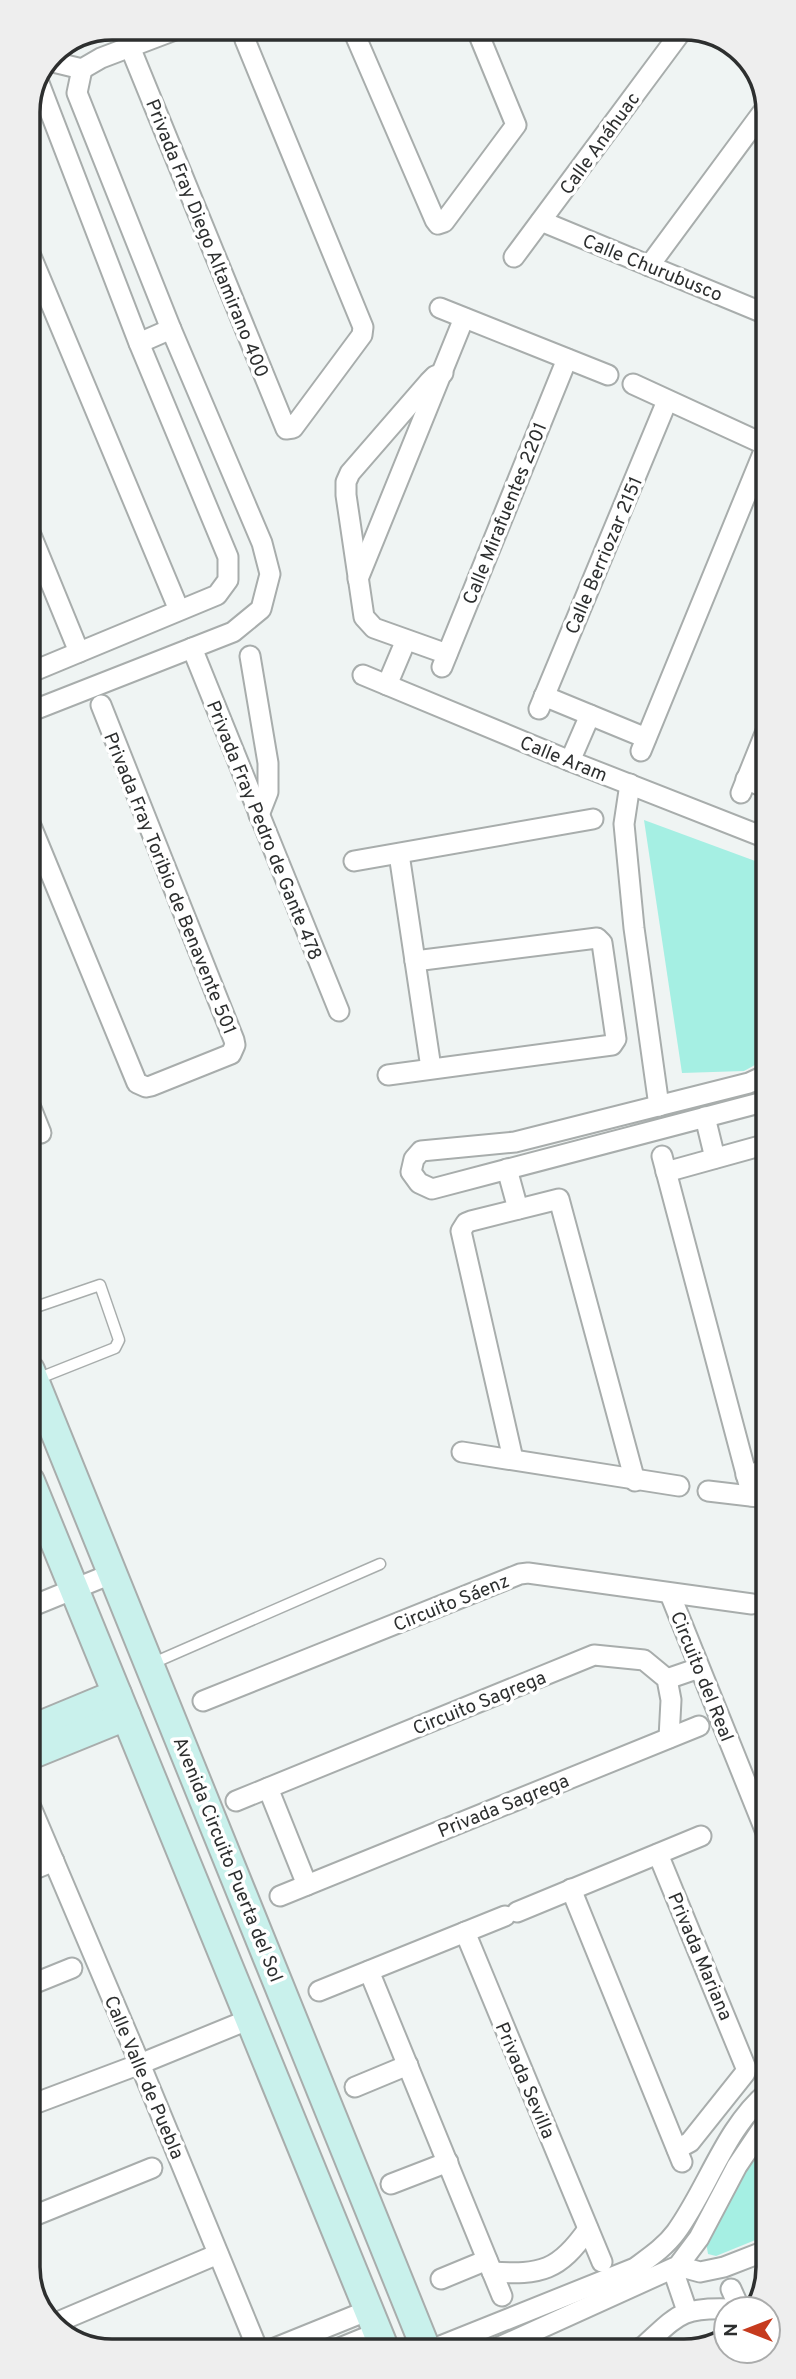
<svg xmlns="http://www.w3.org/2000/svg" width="796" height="2379" font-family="Overpass,sans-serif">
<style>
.green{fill:#a5efe3}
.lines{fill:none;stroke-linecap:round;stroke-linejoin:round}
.lane-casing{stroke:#a8adac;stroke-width:13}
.street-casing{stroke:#a8adac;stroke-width:23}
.secondary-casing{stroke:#a8adac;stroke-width:32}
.lane{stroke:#fff;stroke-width:10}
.street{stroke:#fff;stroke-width:19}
.secondary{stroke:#c9f1ec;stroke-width:28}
.labels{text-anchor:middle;stroke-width:7;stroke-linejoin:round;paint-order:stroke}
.street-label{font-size:19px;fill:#2d2f2f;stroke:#fff}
.rim{fill:none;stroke:#2d2f2f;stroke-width:3.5}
</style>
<rect width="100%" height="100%" fill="#eff4f3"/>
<g class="green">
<path d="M644 820 766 865V1059L744 1071 682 1073Z"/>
<path d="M768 2135V2235L716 2256 708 2254 706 2242 761 2143Z"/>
</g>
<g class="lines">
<defs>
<g id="lane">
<path d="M30 1309 100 1285 119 1340 115 1348 37 1379"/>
<path d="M151 1664 380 1564"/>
</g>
<g id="street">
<path d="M352 28 435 220 438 224 444 222 516 125 476 28"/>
<path d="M130 47 286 429 293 428 362 335 363 327 245 40"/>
<path d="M49 61 82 69 101 58 180 28"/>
<path d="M541 221 766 314"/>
<path d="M28 249 179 610"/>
<path d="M514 257 684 28"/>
<path d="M649 266 765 109"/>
<path d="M440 308 608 375"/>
<path d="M139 343 171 329"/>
<path d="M443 373 435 376 429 382 350 473 346 482V495L364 617 374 628 447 654"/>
<path d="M633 384 766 445"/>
<path d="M29 530 79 652"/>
<path d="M358 579 464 318"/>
<path d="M192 648 339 1011"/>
<path d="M250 656 268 763V792L259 815"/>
<path d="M442 667 567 359"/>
<path d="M29 673 217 595 228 580V557L139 343 39 83"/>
<path d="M363 675 570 761 766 838"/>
<path d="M387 685 406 640"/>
<path d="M544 696 646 738"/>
<path d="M539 709 667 401"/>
<path d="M29 712 233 632 261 609 270 574 262 543 171 329 77 93 82 69"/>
<path d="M641 751 766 446"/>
<path d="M570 761 590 715"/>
<path d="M746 779 766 788"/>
<path d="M630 784 624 824 634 928 659 1106"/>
<path d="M741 793 766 731"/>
<path d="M29 821 137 1083 146 1087 151 1086 231 1054 235 1045 234 1040 101 705"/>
<path d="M399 854 431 1068"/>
<path d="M354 861 593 819"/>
<path d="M388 1075 612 1045 616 1039 602 943 597 938 415 961"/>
<path d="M766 1075 749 1083 515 1142 421 1151 414 1159 411 1172 419 1183 432 1189 767 1101"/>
<path d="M29 1103 41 1133"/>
<path d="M705 1117 715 1158"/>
<path d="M662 1156 752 1496"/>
<path d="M507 1169 518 1209"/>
<path d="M666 1172 767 1144"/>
<path d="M462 1452 679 1486"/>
<path d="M513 1459 461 1231 466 1223 471 1221 559 1199 635 1481"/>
<path d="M746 1475 767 1470"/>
<path d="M708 1491 767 1498"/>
<path d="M670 1594 767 1835"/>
<path d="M30 1607 111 1574"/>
<path d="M667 1679 699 1668"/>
<path d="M203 1701 520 1574 528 1573 752 1604"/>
<path d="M268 1788 307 1885"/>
<path d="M236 1801 594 1655 644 1660 667 1679 671 1700 669 1738"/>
<path d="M30 1805 140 2064 258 2350"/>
<path d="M658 1854 746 2068 745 2073 690 2142 677 2149"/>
<path d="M30 1871 54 1861"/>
<path d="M571 1889 682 2162"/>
<path d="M280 1896 699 1726"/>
<path d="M517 1912 701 1836"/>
<path d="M465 1932 602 2262"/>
<path d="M369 1971 502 2296"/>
<path d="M30 1985 72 1968"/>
<path d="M319 1991 505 1916"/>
<path d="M355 2087 408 2065"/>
<path d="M31 2105 140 2064 250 2019"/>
<path d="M391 2184 448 2162"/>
<path d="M31 2217 152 2168"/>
<path d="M678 2266 700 2272 724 2267 768 2250"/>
<path d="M673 2270 687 2311"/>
<path d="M492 2272C541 2275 559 2271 588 2229"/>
<path d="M441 2279 487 2260"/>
<path d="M731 2289 740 2309"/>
<path d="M53 2324 218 2254"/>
<path d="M433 2349 635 2268C650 2257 665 2247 676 2232 708 2188 725 2128 768 2092"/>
<path d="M495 2349 678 2266 699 2238 737 2166 768 2120"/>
<path d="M638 2349 644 2346C678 2315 681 2307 730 2309"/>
<path d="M270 2350 369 2310"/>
<path d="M335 2350 379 2332"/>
</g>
<g id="secondary">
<path d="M30 1370 426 2349"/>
<path d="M30 1481 385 2350"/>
<path d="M30 1730 117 1694"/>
<path d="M30 1755 126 1716"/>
</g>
</defs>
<use href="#lane" class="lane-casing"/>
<use href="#street" class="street-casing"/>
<use href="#secondary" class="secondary-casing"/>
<use href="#lane" class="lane"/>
<use href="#street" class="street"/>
<use href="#secondary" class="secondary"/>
</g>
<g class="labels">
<g class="street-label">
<text transform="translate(599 143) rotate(-54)" y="7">Calle Anáhuac</text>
<text transform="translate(208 238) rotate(68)" y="7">Privada Fray Diego Altamirano 400</text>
<text transform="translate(653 267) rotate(22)" y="7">Calle Churubusco</text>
<text transform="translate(504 513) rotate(-68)" y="7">Calle Mirafuentes 2201</text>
<text transform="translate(603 555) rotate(-67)" y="7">Calle Berriozar 2151</text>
<text transform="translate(564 758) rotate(22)" y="7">Calle Aram</text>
<text transform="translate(265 830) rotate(68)" y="7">Privada Fray Pedro de Gante 478</text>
<text transform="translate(171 883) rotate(68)" y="7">Privada Fray Toribio de Benavente 501</text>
<text transform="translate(451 1602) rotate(-22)" y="7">Circuito Sáenz</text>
<text transform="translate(703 1676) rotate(68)" y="7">Circuito del Real</text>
<text transform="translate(479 1702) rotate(-22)" y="7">Circuito Sagrega</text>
<text transform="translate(503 1805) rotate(-22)" y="7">Privada Sagrega</text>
<text transform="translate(229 1859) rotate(68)" y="7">Avenida Circuito Puerta del Sol</text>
<text transform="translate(701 1956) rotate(67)" y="7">Privada Mariana</text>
<text transform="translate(145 2077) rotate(67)" y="7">Calle Valle de Puebla</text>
<text transform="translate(526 2080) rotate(67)" y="7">Privada Sevilla</text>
</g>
</g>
<path d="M0 0H796V2379H0ZM112 40H684A72 72 0 0 1 756 112V2267A72 72 0 0 1 684 2339H112A72 72 0 0 1 40 2267V112A72 72 0 0 1 112 40Z" fill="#eee" fill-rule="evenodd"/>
<path class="rim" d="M112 40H684A72 72 0 0 1 756 112V2267A72 72 0 0 1 684 2339H112A72 72 0 0 1 40 2267V112A72 72 0 0 1 112 40Z"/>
<g transform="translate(747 2330) rotate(270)"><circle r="33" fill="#ffffff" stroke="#abacac" stroke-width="2"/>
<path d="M0-5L12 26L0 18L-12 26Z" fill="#c63b1e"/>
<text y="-10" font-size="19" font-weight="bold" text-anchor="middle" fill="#2d2f2f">N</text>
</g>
</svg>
